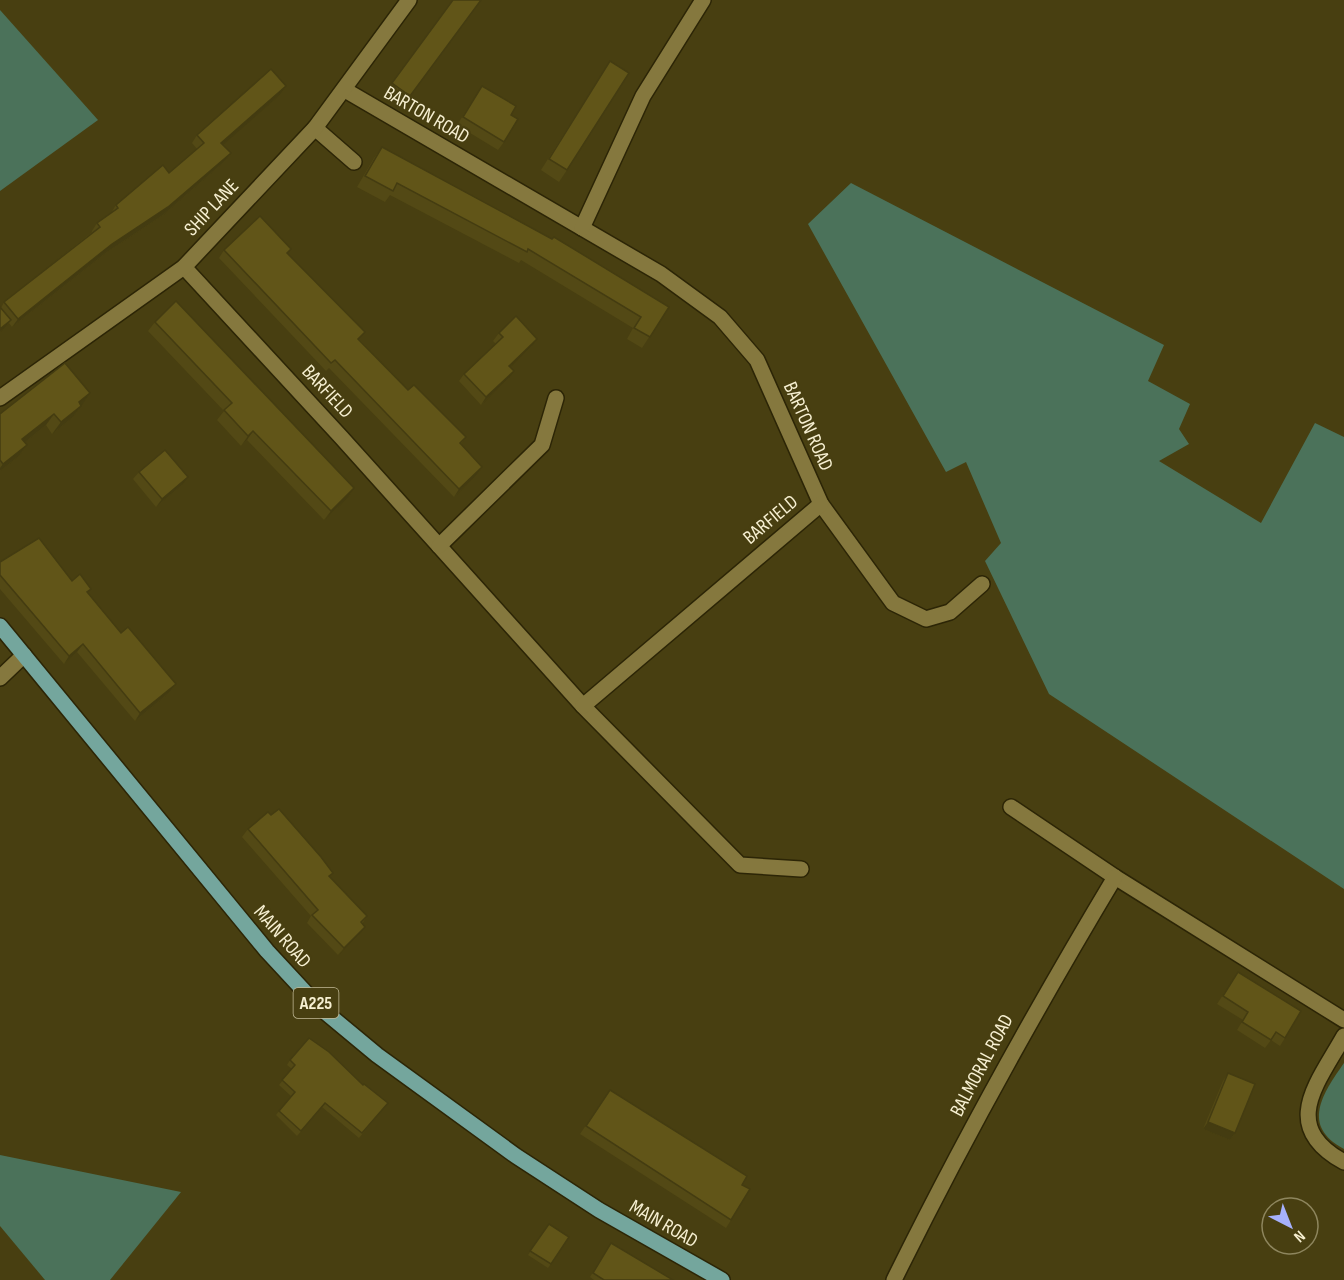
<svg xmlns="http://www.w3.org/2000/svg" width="1344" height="1280" font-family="'Sofia Sans Condensed',sans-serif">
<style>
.green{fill:#4b725a}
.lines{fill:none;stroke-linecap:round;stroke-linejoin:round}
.street-casing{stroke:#2c2506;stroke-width:18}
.secondary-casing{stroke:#2c2506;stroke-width:18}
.primary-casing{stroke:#2c2506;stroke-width:18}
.street{stroke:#85783e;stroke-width:15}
.secondary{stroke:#85783e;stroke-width:15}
.primary{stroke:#74a69d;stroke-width:15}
.wall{fill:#534915}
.shaded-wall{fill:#443c11}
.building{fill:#615518;stroke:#443c11;stroke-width:1.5}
.labels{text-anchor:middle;stroke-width:4.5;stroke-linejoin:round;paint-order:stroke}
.shield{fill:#483f11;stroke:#c2bb98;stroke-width:1.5}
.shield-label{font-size:18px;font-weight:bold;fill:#f7f0d2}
.street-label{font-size:20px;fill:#f7f0d2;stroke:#483f11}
</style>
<rect width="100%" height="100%" fill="#483f11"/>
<g class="green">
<path d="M0 10 98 120 0 191Z"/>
<path d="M851 183 1164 345 1148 381 1190 404 1179 429 1189 444 1159 461 1261 523 1315 423 1344 437V889L1049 694 985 561 1001 543 966 462 946 472 808 224Z"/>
<path d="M1344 1063V1149C1300 1126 1323 1093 1344 1063Z"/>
<path d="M0 1155 181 1192 110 1280H45L0 1226Z"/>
</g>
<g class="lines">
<defs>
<g id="street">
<path d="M345 90 661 274 720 317 757 360 821 504 893 603 926 619 950 612 982 584"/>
<path d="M315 128 354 162"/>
<path d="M582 228 643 96 703 0"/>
<path d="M184 267 341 437 583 706 740 865 801 869"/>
<path d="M439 546 542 445 556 398"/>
<path d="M0 678 24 655"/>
<path d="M583 706 821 504"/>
<path d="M1011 807 1115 877 1344 1020"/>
<path d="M1344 1036C1317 1084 1279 1126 1344 1162"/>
<path d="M894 1280C962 1142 1036 1009 1115 877"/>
</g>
<path id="secondary" d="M0 398 184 267 315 128 409 0"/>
<path id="primary" d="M0 626 267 951 318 1006 377 1055 516 1156 599 1210 722 1280"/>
</defs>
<use href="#street" class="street-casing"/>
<use href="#secondary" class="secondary-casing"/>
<use href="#primary" class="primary-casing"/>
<use href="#street" class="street"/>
<use href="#secondary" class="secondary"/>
<use href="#primary" class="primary"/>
</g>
<g class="wall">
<path d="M481 0 402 107 384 94 392 83Z"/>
<path d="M610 61 567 170 559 182 541 170Z"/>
<path d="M286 86 281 94 223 144 231 153 225 161 163 215 107 252 12 327 9 323 5 328 0 332V307L1 308 4 302 92 232V231L97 223 111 213 116 205 169 173 197 149 192 143 197 135Z"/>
<path d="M482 86 511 115 504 142 498 150 457 125Z"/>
<path d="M382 147 669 307 642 348 627 339 633 328 521 260 519 263 390 195 385 202 357 187 374 158Z"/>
<path d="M224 250 288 254 360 340 408 390 466 437 461 444 482 467 477 475 454 497 329 368 326 371 219 258Z"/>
<path d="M155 322 354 488 348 498 324 520 247 440 241 446 217 420 224 411 148 331Z"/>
<path d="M499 333 532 346 510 367 509 378 481 405 459 381 464 374 496 344 493 341Z"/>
<path d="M90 393 73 417 52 434 46 425 25 442 27 445 19 456 0 471V414Z"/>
<path d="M139 472 182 485 156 507 133 479Z"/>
<path d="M0 562 72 581 88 593 121 633 176 684 170 692 135 721 77 652 64 664 0 589Z"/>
<path d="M248 829 330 877 367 916 362 924 359 935 338 955 307 923 311 916 242 837Z"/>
<path d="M1238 972 1285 1038 1280 1046 1271 1040 1265 1048 1237 1030 1243 1020 1217 1004Z"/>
<path d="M290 1060 384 1108 359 1138 322 1107 297 1136 276 1115 291 1096 279 1085 292 1069 287 1065Z"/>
<path d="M1228 1073 1235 1133 1230 1140 1203 1129 1223 1081Z"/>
<path d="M610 1090 742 1185 731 1220 726 1228 580 1134Z"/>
<path d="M549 1224 569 1237 548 1268 528 1255Z"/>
<path d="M611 1243 673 1280H594L590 1277Z"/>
</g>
<g class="shaded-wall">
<path d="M286 86 281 94 216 151 221 143Z"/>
<path d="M231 153 225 161 163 215 107 252 12 327 18 319 112 244Z"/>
<path d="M11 320 5 328 0 332V329Z"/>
<path d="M537 339 532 346 504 373 509 366Z"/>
<path d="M514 371 509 378 481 405 486 397Z"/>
<path d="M90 393 82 405 71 414 79 402Z"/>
<path d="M81 406 73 417 52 434 61 422Z"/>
<path d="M54 414 46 425 14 451 22 439Z"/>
<path d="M253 431 247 440 241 446 248 436Z"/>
<path d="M27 445 19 456 0 471V468L3 464Z"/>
<path d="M482 467 477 475 454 497 459 489Z"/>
<path d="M188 477 182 485 156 507 162 499Z"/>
<path d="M354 488 348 498 324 520 331 511Z"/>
<path d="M83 644 77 652 64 664 69 656Z"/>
<path d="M176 684 170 692 135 721 140 713Z"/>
<path d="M365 927 359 935 338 955 344 948Z"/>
<path d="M1208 1122 1235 1133 1230 1140 1203 1129Z"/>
</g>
<g class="building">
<path d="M453 0H481L410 96 392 83Z"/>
<path d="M610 61 629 73 567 170 549 159Z"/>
<path d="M271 69 286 86 221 143 231 153 168 207 112 244 18 319 4 302 100 227 97 223 118 208 116 205 163 165 169 173 204 143 197 135Z"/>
<path d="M482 86 516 106 511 115 518 119 504 142 463 117Z"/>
<path d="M382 147 552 239 554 237 669 307 650 337 634 328 641 317 528 249 527 252 397 183 393 191 365 176Z"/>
<path d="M260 216 291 249 287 253 365 332 358 339 408 390 414 385 466 437 460 443 482 467 459 489 335 360 331 363 224 250Z"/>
<path d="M176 301 354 488 331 511 253 431 248 436 224 410 232 403 155 322Z"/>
<path d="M0 307 11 320 0 329Z"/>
<path d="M516 316 537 339 509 366 514 371 486 397 464 374 503 337 499 333Z"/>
<path d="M65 363 90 393 79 402 81 406 61 422 54 414 22 439 27 445 3 464 0 460V414Z"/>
<path d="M165 450 188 477 162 499 139 472Z"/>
<path d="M39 538 72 581 80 574 91 589 87 592 121 633 128 627 176 684 140 713 83 644 69 656 0 575V562Z"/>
<path d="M279 809 321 857 333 873 329 876 367 916 361 922 365 927 344 948 312 915 318 910 248 829 268 812 271 815Z"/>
<path d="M1238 972 1301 1011 1285 1038 1276 1032 1271 1040 1242 1022 1248 1012 1223 996Z"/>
<path d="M309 1038 329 1052 363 1085 364 1084 388 1103 362 1133 325 1103 301 1131 279 1111 295 1092 282 1080 295 1065 290 1060Z"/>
<path d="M1228 1073 1255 1084 1235 1133 1208 1122Z"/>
<path d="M610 1090 747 1176 742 1185 750 1189 731 1220 586 1126Z"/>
<path d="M549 1224 569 1237 551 1264 530 1251Z"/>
<path d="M611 1243 673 1280H604L593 1273Z"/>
</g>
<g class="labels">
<rect class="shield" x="293.5" y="988" width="45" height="30" rx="4.5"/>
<g class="shield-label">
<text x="316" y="1009">A225</text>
</g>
<g class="street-label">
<text transform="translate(427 114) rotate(30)" y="7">BARTON ROAD</text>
<text transform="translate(211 207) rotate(-47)" y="7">SHIP LANE</text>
<text transform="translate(328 391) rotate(47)" y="7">BARFIELD</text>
<text transform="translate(809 426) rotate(66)" y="7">BARTON ROAD</text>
<text transform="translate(770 519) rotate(-40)" y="7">BARFIELD</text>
<text transform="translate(283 936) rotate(49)" y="7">MAIN ROAD</text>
<text transform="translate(981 1065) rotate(-62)" y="7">BALMORAL ROAD</text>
<text transform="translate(664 1223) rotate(30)" y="7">MAIN ROAD</text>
</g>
</g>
<g transform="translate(1290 1226) rotate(138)"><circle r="28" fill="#483f11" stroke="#8e865e" stroke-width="1.5"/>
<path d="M0-4.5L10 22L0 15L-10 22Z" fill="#a6b1fc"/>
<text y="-9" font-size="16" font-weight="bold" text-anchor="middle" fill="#f7f0d2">N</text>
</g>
</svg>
